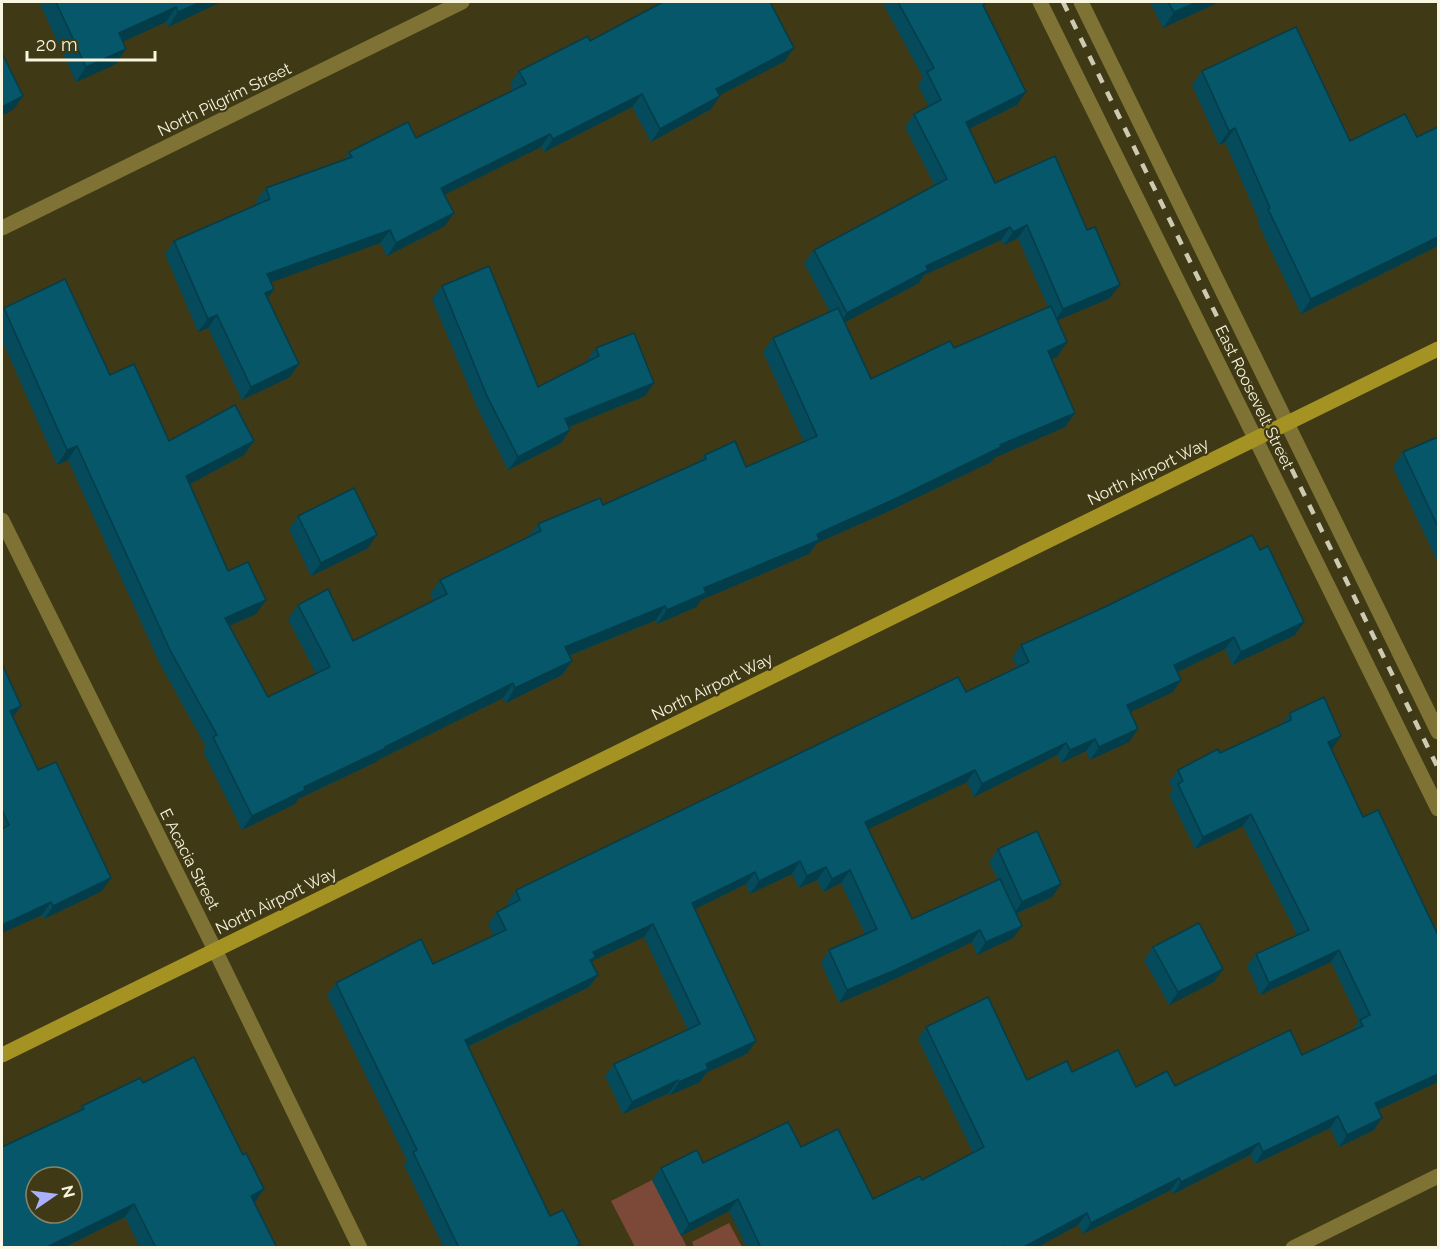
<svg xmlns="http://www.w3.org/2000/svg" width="1440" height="1249" font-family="Raleway,sans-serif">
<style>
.green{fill:#7c4938}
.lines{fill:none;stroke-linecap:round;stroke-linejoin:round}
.minor{stroke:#7e7335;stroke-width:15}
.secondary{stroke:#a49223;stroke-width:15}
.rail{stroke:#cdcab1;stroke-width:4.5;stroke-dasharray:10 10;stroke-linecap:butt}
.wall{fill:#054b5b;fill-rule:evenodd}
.shaded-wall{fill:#043d4a}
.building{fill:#06576a;stroke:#043d4a;stroke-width:1.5;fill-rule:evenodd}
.labels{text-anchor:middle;stroke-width:4.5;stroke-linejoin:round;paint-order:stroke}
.street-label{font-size:16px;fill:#f8f5e0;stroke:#3f3915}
</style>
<rect width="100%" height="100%" fill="#3f3915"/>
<g class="green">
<path d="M652 1180 687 1247H635L611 1201Z"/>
<path d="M729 1223 742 1247H694L692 1242Z"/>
</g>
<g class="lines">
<g class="minor">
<path d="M1040 2 1438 809"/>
<path d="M1081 2 1438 732"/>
<path d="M2 228 462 2"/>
<path d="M2 520 215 950 360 1248"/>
<path d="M1293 1248 1438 1176"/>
</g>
<path class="secondary" d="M2 1055 1438 349"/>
<path class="rail" d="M1063 2 1438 768"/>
</g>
<g class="wall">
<path d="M39 2H221L168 27 166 22 123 41 116 64 76 82Z"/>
<path d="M882 2H983L985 4 984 6 1017 105 969 129 995 183 1110 298 1057 320 1067 342 1057 357 1051 359 1075 413 1065 427 994 458 991 462 887 512 817 543 809 554 701 600 696 607 657 624 656 620 569 656 572 661 562 675 506 703 503 698 378 760 376 762 298 799 295 804 242 830 203 751 206 747 160 664 68 460 57 465 2 340V311L4 308 110 375 169 441H254L244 455 190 484 228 571 256 614 229 626 268 697 316 674 288 619 298 605 353 641 434 601 430 594 440 580 529 536 538 524 603 505 699 462 705 455 746 467 804 442 763 352 773 338 830 312 804 263 814 250 935 186 905 127 914 114 929 107 918 85 923 77ZM1018 238 1048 307 954 348 871 379 845 322 919 283 924 275 1001 240 1004 245Z"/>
<path d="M1150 2H1219L1163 28Z"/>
<path d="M590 41 785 61 720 95V96L711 109 651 142 632 107 544 152 541 147 444 194 445 226 387 256 380 243 271 282 268 298 299 364 290 377 242 400 208 328 198 332 165 254 174 241 258 204 256 201 266 188 344 160 349 152 416 138 513 90 510 84 519 71Z"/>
<path d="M1202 71 1350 141 1417 137 1438 127V246L1301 314 1258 223 1259 221 1225 142 1219 145 1192 85Z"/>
<path d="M442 286 538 387 587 362 586 361 596 348 654 383 645 396 569 427 561 443 508 470 478 409 432 299Z"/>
<path d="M1438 437V563L1393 467 1403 452Z"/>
<path d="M298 516 368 548 311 576 289 529Z"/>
<path d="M1260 550 1304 622 1295 635 1232 665 1225 649 1177 672 1173 692 1130 712 1138 729 1129 742 1090 760 1086 751 1061 763 1057 755 974 797 967 782 868 829 912 919 998 880 989 862 998 849 1061 884 1052 897 1017 914 1022 926 1013 938 977 955 972 942 884 984 839 1003 821 963 829 950 865 934 841 883 823 892 817 880 799 888 792 874 750 894 746 884 695 909 748 1053 706 1073 700 1082 670 1095 669 1093 623 1114 605 1076 614 1064 688 1030 644 937 594 960 592 963 598 975 589 987 468 1047 550 1216 580 1244 578 1248H444L404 1165 407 1161 327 995 336 983 433 964 494 936 488 924 497 912 509 906 507 903 516 890 966 692 1017 667 1012 658 1021 645Z"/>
<path d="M2 664 21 706 13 717 38 770 102 891 44 919 42 915 2 933Z"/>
<path d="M1290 713 1333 748 1331 749 1363 817 1438 935V1082L1378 1110 1374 1130 1339 1147 1330 1128 1255 1164 1250 1155 1173 1194 1171 1190 1083 1234 1078 1225 1036 1248H747L729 1211 681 1236 652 1180 661 1168 703 1163 801 1147 873 1199 922 1180 973 1153 918 1039 926 1027 1027 1080 1072 1072 1136 1087 1175 1086 1302 1055 1352 1031 1359 1021 1331 962 1260 995 1247 966 1256 954 1297 935 1243 826 1195 849 1169 795 1173 790 1169 782 1178 770 1220 753 1281 725Z"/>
<path d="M1153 947 1223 969 1214 982 1169 1005 1144 960Z"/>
<path d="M143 1083 243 1155 264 1189 254 1202 277 1248H140L125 1217 63 1248H2L82 1106Z"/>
</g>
<g class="shaded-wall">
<path d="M201 2H221L168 27 178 12Z"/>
<path d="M1197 2H1219L1163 28 1174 12Z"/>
<path d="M176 7 166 22 109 48 119 33Z"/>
<path d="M794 48 785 61 707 102 716 89Z"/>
<path d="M126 49 116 64 76 82 86 67Z"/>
<path d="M1026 92 1017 105 957 135 966 122Z"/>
<path d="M642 94 632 107 544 152 553 139Z"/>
<path d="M23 96 14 109 2 116V107Z"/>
<path d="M720 96 711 109 651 142 660 129Z"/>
<path d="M1235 128 1225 142 1219 145 1229 131Z"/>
<path d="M550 134 541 147 432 201 441 188Z"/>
<path d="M454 213 445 226 387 256 396 243Z"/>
<path d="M1027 225 1018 238 1004 245 1013 232Z"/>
<path d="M1010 227 1001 240 924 275 919 283 838 326 847 313 926 266Z"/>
<path d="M390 230 380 243 258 287 267 274Z"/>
<path d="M1438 237V246L1301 314 1311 299Z"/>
<path d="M1120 285 1110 298 1054 322 1063 309Z"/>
<path d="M274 289 265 302V293Z"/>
<path d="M217 315 208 328 198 332 208 319Z"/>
<path d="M1067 342 1057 357 1038 365 1048 351Z"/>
<path d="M299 364 290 377 242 400 251 387Z"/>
<path d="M654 383 645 396 556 432 565 419Z"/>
<path d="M1075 413 1065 427 994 458 991 462 887 512 817 543 809 554 701 600 696 607 657 624 667 610 704 588 1000 445Z"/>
<path d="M570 430 561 443 508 470 518 457Z"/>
<path d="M254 441 244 455 177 491 186 476Z"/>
<path d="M77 446 68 460 57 465 67 450Z"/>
<path d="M377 535 368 548 311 576 321 563Z"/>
<path d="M266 600 256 614 215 632 225 618Z"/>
<path d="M665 606 656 620 555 661 565 647Z"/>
<path d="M1304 622 1295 635 1232 665 1241 652Z"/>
<path d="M1234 637 1225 649 1165 678 1174 665Z"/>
<path d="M572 661 562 675 506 703 515 688Z"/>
<path d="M1181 680 1173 692 1118 718 1127 705Z"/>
<path d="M513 683 503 698 378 760 376 762 298 799 295 804 242 830 252 816 304 787Z"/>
<path d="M21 706 12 719 10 711Z"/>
<path d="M1138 729 1129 742 1090 760 1099 747Z"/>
<path d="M1341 736 1333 748 1320 754 1328 742Z"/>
<path d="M1095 739 1086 751 1061 763 1070 750Z"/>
<path d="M1066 743 1057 755 974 797 982 784Z"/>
<path d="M975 770 967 782 856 835 865 822Z"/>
<path d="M1251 814 1243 826 1195 849 1203 837Z"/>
<path d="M800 861 792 874 750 894 759 881Z"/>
<path d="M826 867 817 880 799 888 807 876Z"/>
<path d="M850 870 841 883 823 892 832 879Z"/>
<path d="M755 872 746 884 683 915 692 903Z"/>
<path d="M111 878 102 891 44 919 53 906Z"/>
<path d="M1061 884 1052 897 1013 915 1022 902Z"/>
<path d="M51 902 42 915 2 933V925Z"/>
<path d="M653 924 644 937 594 960 587 970 593 952Z"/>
<path d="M1022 926 1013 938 977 955 986 942Z"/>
<path d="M980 930 972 942 884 984 839 1003 847 990Z"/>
<path d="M1339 950 1331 962 1260 995 1269 983Z"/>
<path d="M1223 969 1214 982 1169 1005 1178 992Z"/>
<path d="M598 975 589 987 456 1052 465 1040Z"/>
<path d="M756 1041 748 1053 706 1073 700 1082 670 1095 679 1082 706 1064Z"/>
<path d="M1438 1074V1082L1367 1115 1375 1103Z"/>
<path d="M678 1080 669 1093 623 1114 632 1102Z"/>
<path d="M1338 1116 1330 1128 1255 1164 1263 1152Z"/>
<path d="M1382 1118 1374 1130 1339 1147 1347 1135Z"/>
<path d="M1259 1143 1250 1155 1173 1194 1181 1182Z"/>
<path d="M1179 1178 1171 1190 1083 1234 1091 1223Z"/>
<path d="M264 1189 255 1202 242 1209 251 1196Z"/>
<path d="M738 1199 729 1211 681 1236 689 1224Z"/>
<path d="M134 1204 125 1217 63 1248H45Z"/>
<path d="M1087 1213 1078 1225 1036 1248H1022Z"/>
</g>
<g class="building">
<path d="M56 2H201L178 12 176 7 119 33 126 49 86 67Z"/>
<path d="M663 2H770L794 48 716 89 720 96 660 129 642 94 553 139 550 134 441 188 454 213 396 243 390 230 267 274 274 289 265 293 299 364 251 387 217 315 208 319 174 241 270 199 266 188 352 157 349 152 408 122 416 138 526 84 519 71 588 36 590 41Z"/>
<path d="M898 2H983L985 4 983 5 1026 92 966 122 995 183 1055 156 1087 230 1095 227 1120 285 1063 309 1027 225 1013 232 1010 227 926 266 928 270 847 313 814 250 947 179 914 114 941 100 927 72 934 68Z"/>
<path d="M1168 2H1197L1174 12Z"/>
<path d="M1296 27 1350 141 1405 114 1417 137 1438 127V237L1311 299 1268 209 1270 208 1235 128 1229 131 1202 71Z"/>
<path d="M2 53 23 96 2 107Z"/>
<path d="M489 266 538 387 599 356 596 348 634 333 654 383 565 419 570 430 518 457 487 396 442 286Z"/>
<path d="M65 279 110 375 134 364 169 441 235 405 254 441 186 476 228 571 248 562 266 600 225 618 268 697 330 667 298 605 328 589 353 641 447 594 440 580 541 531 538 524 600 498 603 505 706 459 705 455 735 441 746 467 817 436 773 338 838 308 871 379 950 341 954 348 1051 306 1067 342 1048 351 1075 413 1000 445 1001 447 897 498 817 534 819 540 704 588 706 593 667 610 665 606 565 647 572 661 515 688 513 683 385 747 386 748 304 787 305 790 252 816 213 737 217 735 170 650 77 446 67 450 4 308Z"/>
<path d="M1438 437V527L1403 452Z"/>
<path d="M354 488 377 535 321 563 298 516Z"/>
<path d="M1252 535 1260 550 1268 546 1304 622 1241 652 1234 637 1174 665 1181 680 1127 705 1138 729 1099 747 1095 739 1070 750 1066 743 982 784 975 770 865 822 912 919 1000 879 1022 926 986 942 980 930 893 971 847 990 829 950 877 929 850 870 832 879 826 867 807 876 800 861 759 881 755 872 692 903 756 1041 706 1064 708 1069 679 1082 678 1080 632 1102 614 1064 700 1024 653 924 593 952 596 957 590 960 598 975 465 1040 550 1216 563 1210 580 1244 574 1248H459L413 1152 417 1150 336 983 421 939 433 964 506 930 497 912 520 900 516 890 958 677 966 692 1029 662 1021 645 1107 606Z"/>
<path d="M2 664 21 706 10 711 38 770 56 762 111 878 53 906 51 902 2 925V829L9 825 2 810Z"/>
<path d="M1324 697 1341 736 1328 742 1363 817 1378 810 1438 935V1074L1375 1103 1382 1118 1347 1135 1338 1116 1263 1152 1259 1143 1181 1182 1179 1178 1091 1223 1087 1213 1022 1248H1006L1005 1246 1002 1248H761L738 1199 689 1224 661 1168 697 1150 703 1163 788 1122 801 1147 838 1129 873 1199 920 1176 922 1180 984 1147 926 1027 988 997 1027 1080 1067 1061 1072 1072 1118 1050 1136 1087 1167 1071 1175 1086 1290 1030 1302 1055 1363 1026 1360 1020 1370 1015 1339 950 1269 983 1256 954 1309 930 1251 814 1203 837 1178 784 1183 781 1178 770 1218 749 1220 753 1291 720 1290 713Z"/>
<path d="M1037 831 1061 884 1022 902 998 849Z"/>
<path d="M1199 923 1223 969 1178 992 1153 947Z"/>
<path d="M194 1057 243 1155 246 1153 264 1189 251 1196 277 1248H156L134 1204 45 1248H2V1147L84 1109 82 1106 140 1078 143 1083ZM36 1177H72V1213H36Z"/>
</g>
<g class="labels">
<g class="street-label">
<text transform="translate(224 99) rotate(-26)" y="6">North Pilgrim Street</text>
<text transform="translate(1255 397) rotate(64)" y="6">East Roosevelt Street</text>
<text transform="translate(1148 471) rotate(-26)" y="6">North Airport Way</text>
<text transform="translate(712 686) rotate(-26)" y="6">North Airport Way</text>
<text transform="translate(190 859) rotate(63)" y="6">E Acacia Street</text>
<text transform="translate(276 900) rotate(-26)" y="6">North Airport Way</text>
</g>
</g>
<rect width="1440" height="1249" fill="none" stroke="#f8f5e0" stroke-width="6"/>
<g transform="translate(54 1195) rotate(76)"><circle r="28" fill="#3f3915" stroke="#898466" stroke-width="1.5"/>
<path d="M0-4.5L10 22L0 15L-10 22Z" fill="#a9b0fc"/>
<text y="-9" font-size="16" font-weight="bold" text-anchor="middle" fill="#f8f5e0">N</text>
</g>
<path d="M27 51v9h128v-9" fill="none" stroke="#f8f5e0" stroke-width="3"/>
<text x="36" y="51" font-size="18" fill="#f8f5e0" stroke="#3f3915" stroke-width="4.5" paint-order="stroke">20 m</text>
</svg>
